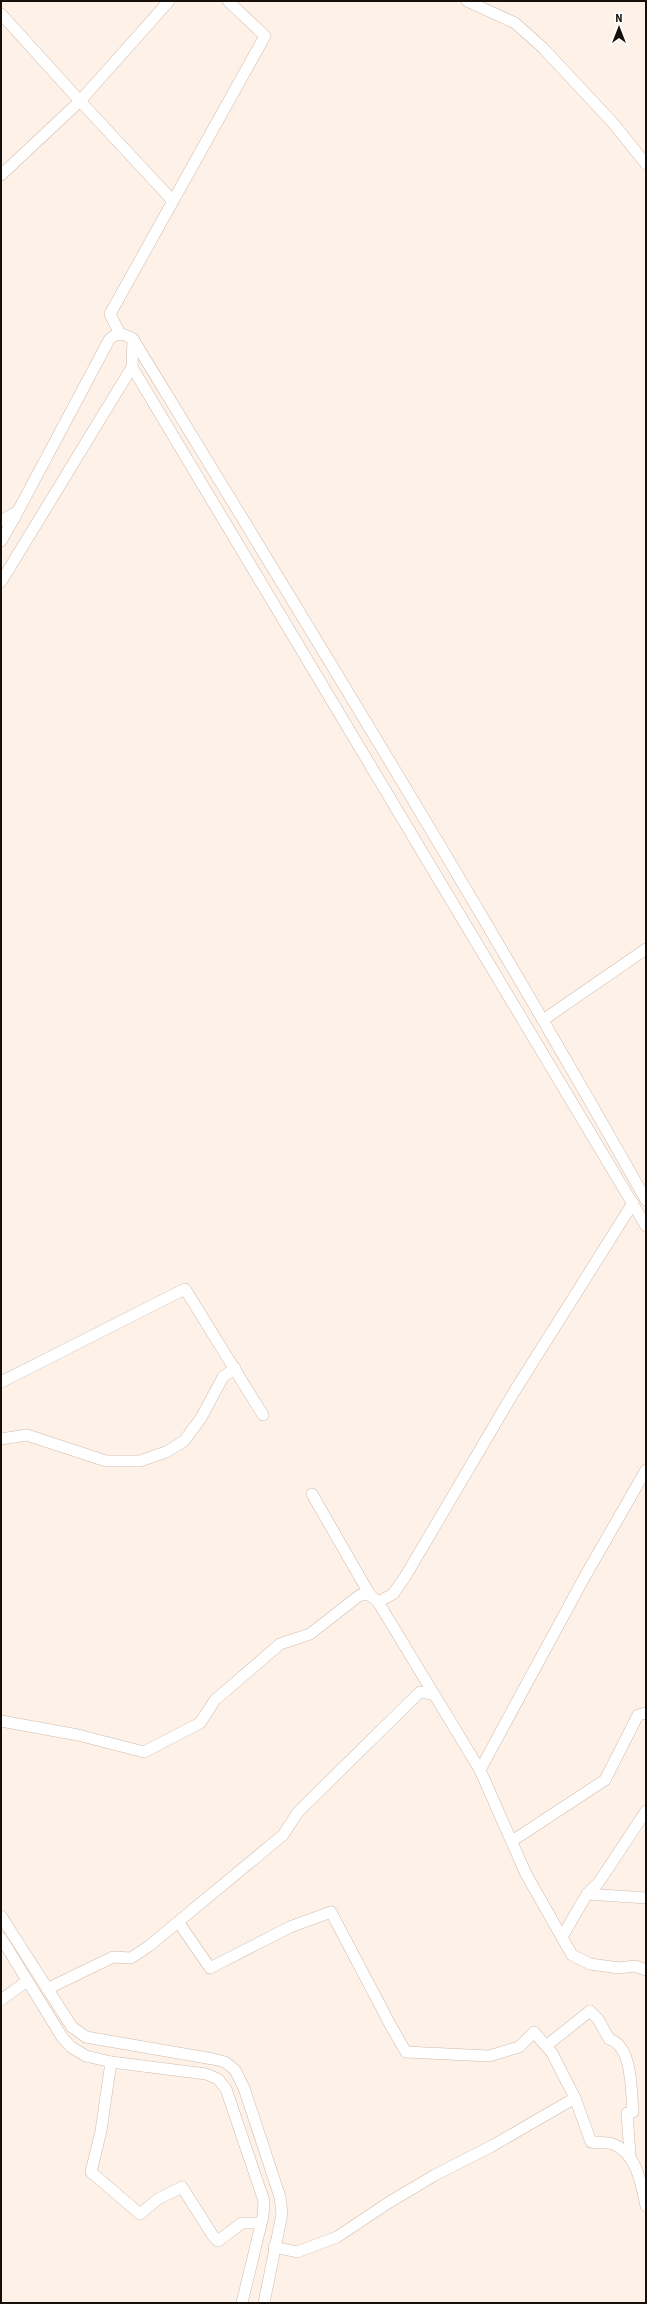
<svg xmlns="http://www.w3.org/2000/svg" width="647" height="2304" font-family="'Source Sans 3',sans-serif">
<style>
.lines{fill:none;stroke-linecap:round;stroke-linejoin:round}
.minor-casing{stroke:#cebbad;stroke-width:12}
.minor{stroke:#fff;stroke-width:11}
</style>
<rect width="100%" height="100%" fill="#fdf1e8"/>
<g class="lines">
<defs>
<g id="minor">
<path d="M467 1 515 23 543 48 613 123 646 164"/>
<path d="M1 14 80 101 169 1"/>
<path d="M1 175 80 101 173 201"/>
<path d="M120 334 110 314 265 36 228 1"/>
<path d="M133 339C307 624 482 909 646 1200"/>
<path d="M132 367 646 1226"/>
<path d="M1 521 18 511 109 340C116 332 124 333 133 339L132 367 1 582"/>
<path d="M1 541 16 515"/>
<path d="M543 1020 646 949"/>
<path d="M1 1382 185 1289 263 1415"/>
<path d="M1 1439 27 1435 106 1461H140L166 1452 184 1441 201 1418 223 1377 235 1368"/>
<path d="M312 1494 370 1595"/>
<path d="M378 1602 393 1594 405 1577 514 1392 633 1203"/>
<path d="M1 1721 78 1735 144 1752 200 1723 215 1700 280 1644 310 1634 360 1595H370L378 1602 480 1770 526 1874 572 1955 590 1964 619 1968 635 1966 646 1970"/>
<path d="M480 1770 584 1578 646 1470"/>
<path d="M512 1841 605 1780 638 1715 646 1713"/>
<path d="M587 1894 646 1898"/>
<path d="M1 1916 72 2027 86 2037 213 2059 225 2062 235 2070 244 2088 280 2197 282 2214 264 2303"/>
<path d="M179 1923 210 1968 290 1927 331 1912 392 2028 406 2052 489 2056 519 2047 534 2032 552 2053 575 2098 591 2142C598 2143 606 2142 613 2144 637 2154 641 2183 646 2206"/>
<path d="M562 1937 587 1894 599 1882 646 1811"/>
<path d="M1 1938 62 2037 71 2047 86 2056 111 2062 206 2074 218 2079 226 2089 264 2201 263 2216 242 2303"/>
<path d="M47 1989 113 1957 131 1958 149 1946 283 1835 298 1812 420 1692 432 1694"/>
<path d="M1 2000 27 1981"/>
<path d="M546 2046 590 2011 598 2019 609 2039C633 2046 631 2091 633 2112L627 2113 630 2155"/>
<path d="M111 2062 101 2131 91 2172 140 2214 158 2199 182 2187 213 2236 218 2241 242 2223H261"/>
<path d="M274 2247 297 2252 337 2237 388 2203 435 2175 492 2146 575 2098"/>
</g>
</defs>
<use href="#minor" class="minor-casing"/>
<use href="#minor" class="minor"/>
</g>
<rect width="647" height="2304" fill="none" stroke="#160f0a" stroke-width="4"/>
<g transform="translate(619 28)" stroke="#ffffff" stroke-width="3" paint-order="stroke">
<path d="M0-3L7 15L0 10L-7 15Z" fill="#160f0a"/>
<text y="-6" font-size="11" font-weight="bold" text-anchor="middle" fill="#160f0a">N</text>
</g>
</svg>
